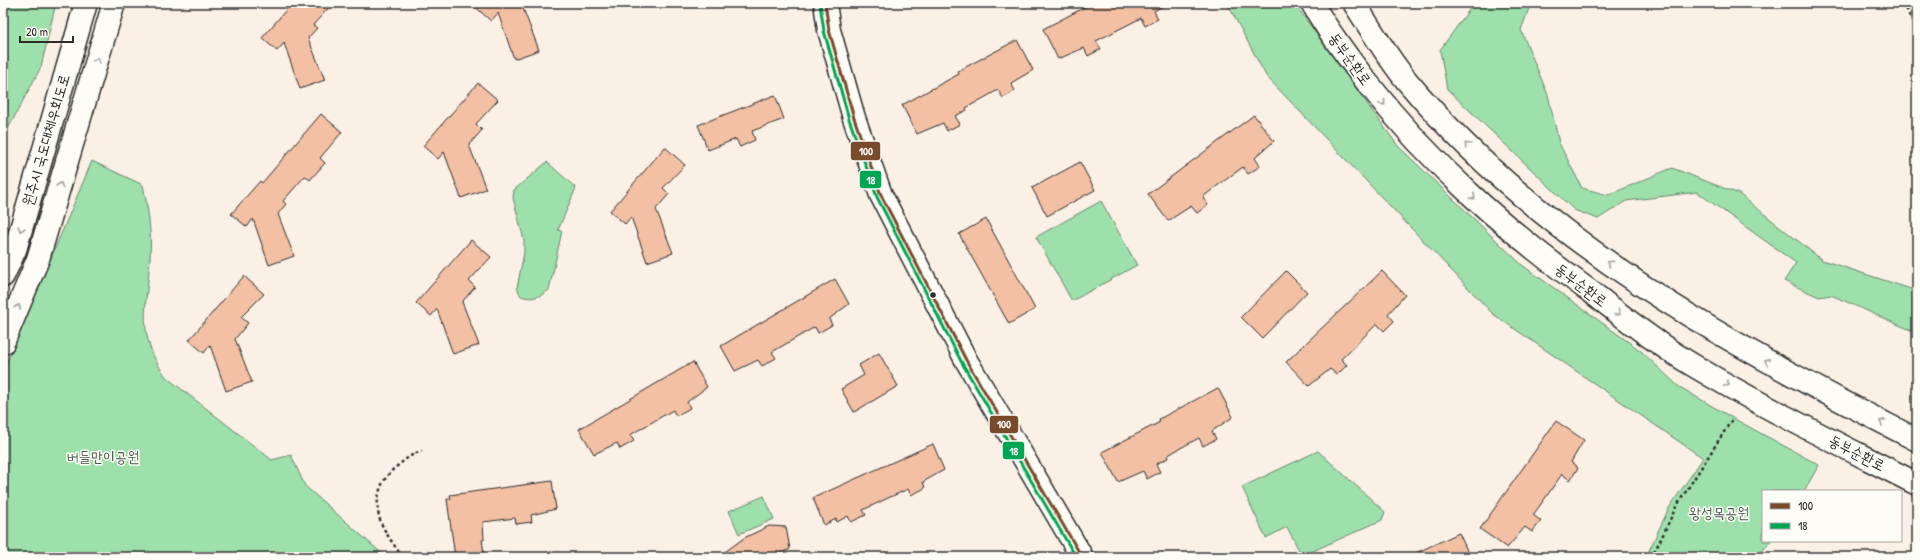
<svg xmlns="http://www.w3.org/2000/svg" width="1920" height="560" font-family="'Patrick Hand','Poor Story',sans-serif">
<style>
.green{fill:#9ee0ab;stroke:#64866b}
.building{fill:#f3c0a4;stroke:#2b2b2b}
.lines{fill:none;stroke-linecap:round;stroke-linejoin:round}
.secondary-casing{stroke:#2b2b2b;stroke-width:25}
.highway-casing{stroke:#2b2b2b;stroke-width:25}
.path{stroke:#2b2b2b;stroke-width:2.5;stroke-dasharray:3 3;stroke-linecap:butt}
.secondary{stroke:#fdfcf7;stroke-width:22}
.highway{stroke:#fdfcf7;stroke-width:22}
.bus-1-casing{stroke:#fdfcf7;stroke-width:6}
.bus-2-casing{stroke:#fdfcf7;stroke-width:6}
.bus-1{stroke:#7a4b2a;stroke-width:3}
.bus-2{stroke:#00a651;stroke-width:3}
.oneway{stroke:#9e9e9b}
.bus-dot{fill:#2b2b2b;stroke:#fdfcf7;stroke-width:1.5}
.labels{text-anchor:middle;stroke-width:3;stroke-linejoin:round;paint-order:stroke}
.street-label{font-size:15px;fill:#2b2b2b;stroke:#fdfcf7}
.park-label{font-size:15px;fill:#48584b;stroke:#fdfcf7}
.line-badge{stroke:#fdfcf7;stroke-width:1.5}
.badge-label{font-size:11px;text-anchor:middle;font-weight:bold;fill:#fff}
</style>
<rect width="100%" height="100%" fill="#fbf0e6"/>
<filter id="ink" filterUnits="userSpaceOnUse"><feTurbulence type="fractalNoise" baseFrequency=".025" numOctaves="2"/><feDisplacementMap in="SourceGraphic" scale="8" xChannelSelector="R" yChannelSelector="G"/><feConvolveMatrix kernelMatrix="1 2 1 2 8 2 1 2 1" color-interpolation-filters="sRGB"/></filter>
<g filter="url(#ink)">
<g class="green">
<path d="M3 3H56L41 67 3 138Z"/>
<path d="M1227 3H1294L1398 146 1522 265 1641 351 1678 386 1729 416 1819 465 1804 491H1763V541H1772L1755 557H1646L1669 508 1703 458 1493 314 1266 76Z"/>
<path d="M1474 3H1531L1521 30 1548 95 1559 143 1582 188 1608 195 1672 168 1739 194 1822 260 1917 291V333L1831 295 1819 297 1784 281 1796 263 1697 192 1626 201 1598 219 1574 210 1447 89 1440 50Z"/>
<path d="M92 161 143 185C148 209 152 233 150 258 147 306 135 334 166 377L272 460 291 455 305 486 386 557H3V371Z"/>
<path d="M547 162 576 188 558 230 562 231 549 290C540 297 531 300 521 296L517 288 524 252V240L513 198 514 190Z"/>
<path d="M1101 201 1137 265 1072 301 1036 237Z"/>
<path d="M1318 451 1385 512 1382 520 1302 556 1287 527 1266 538 1242 487Z"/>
<path d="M764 496 774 519 739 534 729 511Z"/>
</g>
<g class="building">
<path d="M292 3H333L313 25 317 28 308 38 325 80 300 89 284 43 277 51 262 38Z"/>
<path d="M471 3H521L539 50 514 59 498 13 491 21Z"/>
<path d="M1093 3H1168L1154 11 1158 19 1145 26 1141 18 1096 41 1101 49 1088 56 1084 48 1058 59 1043 29Z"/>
<path d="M1017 40 1033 70 1011 83 1015 91 1003 98 998 90 975 103 966 108 967 110 955 116 960 124 947 131 943 123 917 134 902 105 959 74 958 71Z"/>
<path d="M478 83 498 100 476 124 482 130 469 145 486 189 461 198 444 152 438 159 423 146Z"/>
<path d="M775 95 784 119 752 131 755 140 740 147 736 139 708 150 698 125Z"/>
<path d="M321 114 342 132 320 158 325 163 310 180 305 176 283 201 286 204 278 214 294 256 269 265 253 219 247 227 231 214 260 181 262 183Z"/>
<path d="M1254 115 1274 141 1255 158 1260 166 1248 174 1243 167 1213 189 1203 197 1208 205 1197 213 1191 206 1168 221 1148 194Z"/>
<path d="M665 147 685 165 663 188 669 194 656 209 673 253 647 262 631 217 625 224 610 211Z"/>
<path d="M1080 162 1095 190 1047 216 1032 188Z"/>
<path d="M986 219 1035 309 1009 324 959 234Z"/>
<path d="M471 240 491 257 469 281 475 287 462 302 479 345 453 354 437 309 431 316 416 303Z"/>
<path d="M1286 271 1307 292 1262 338 1241 317Z"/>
<path d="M1382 271 1405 295 1388 314 1394 321 1384 331 1377 324 1341 359 1347 365 1337 375 1330 369 1309 386 1286 362Z"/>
<path d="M244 276 264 294 241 317 248 323 235 339 252 382 226 391 210 345 204 353 189 340Z"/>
<path d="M835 279 849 304 829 319 832 325 818 333 815 327 784 345 772 352 776 358 762 366 758 360 735 371 721 346Z"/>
<path d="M879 353 898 386 854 412 841 389 864 375 859 365Z"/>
<path d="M693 362 707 387 687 402 690 408 676 416 673 410 630 435 634 441 620 449 617 443 594 454 579 429Z"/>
<path d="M1218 388 1233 417 1212 431 1216 439 1203 446 1199 438 1175 451 1167 456 1168 458 1156 464 1160 472 1147 479 1143 471 1118 482 1102 452 1160 422 1159 419Z"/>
<path d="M1556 421 1584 440 1571 462 1578 468 1570 480 1562 474 1541 504 1533 515 1541 521 1532 532 1525 527 1507 548 1480 529Z"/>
<path d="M933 444 944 470 923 482 925 488 911 495 908 489 886 499 863 510 866 515 851 522 848 516 837 522 836 519 824 525 813 498Z"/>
<path d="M552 481 556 509 531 515 532 522 516 524 515 518 483 522 484 540H482L484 553 455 557 447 499H451L450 495Z"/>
<path d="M769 526 786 527 790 549 772 557H718L744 538Z"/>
<path d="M1459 533 1470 557H1407Z"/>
</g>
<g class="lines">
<defs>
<g id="secondary">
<path d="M825 3 829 30 854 118 881 195 966 360 1082 557"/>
<path d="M1312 3C1327 30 1347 56 1366 81 1433 167 1507 231 1595 295 1626 319 1657 344 1691 364 1764 408 1841 445 1917 484"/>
<path d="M1354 3C1371 29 1387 57 1407 81 1545 246 1730 344 1917 440"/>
</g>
<g id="highway">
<path d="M3 276 15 250 86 3"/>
<path d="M3 343 38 259 114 3"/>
</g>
</defs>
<use href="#secondary" class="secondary-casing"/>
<use href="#highway" class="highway-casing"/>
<g class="path">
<path d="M1904 3 1917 33"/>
<path d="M402 557C396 547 387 536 382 525 373 505 378 481 396 467 405 460 411 454 422 451"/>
<path d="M1651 557 1659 543 1676 507 1733 418"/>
</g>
<use href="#secondary" class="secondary"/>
<use href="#highway" class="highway"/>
<defs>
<path id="bus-1" d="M825 3 829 30 854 118 881 195 966 360 1082 557"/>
<path id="bus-2" d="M820 4 824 31 849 119 877 197 962 363 1076 557"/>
</defs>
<use href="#bus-1" class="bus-1-casing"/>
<use href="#bus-2" class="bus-2-casing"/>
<use href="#bus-1" class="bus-1"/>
<use href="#bus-2" class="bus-2"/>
</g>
<defs><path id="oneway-chevron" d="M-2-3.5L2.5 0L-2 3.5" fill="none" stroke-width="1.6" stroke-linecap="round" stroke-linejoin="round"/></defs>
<g class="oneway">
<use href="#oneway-chevron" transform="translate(97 60) rotate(-74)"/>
<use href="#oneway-chevron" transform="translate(1383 103) rotate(51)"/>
<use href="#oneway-chevron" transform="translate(1467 145) rotate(-135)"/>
<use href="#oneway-chevron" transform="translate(60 185) rotate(-74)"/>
<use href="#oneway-chevron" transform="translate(1473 197) rotate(43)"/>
<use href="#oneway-chevron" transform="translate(21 229) rotate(106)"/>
<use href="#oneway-chevron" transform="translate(1610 263) rotate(-144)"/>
<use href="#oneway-chevron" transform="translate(18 307) rotate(-67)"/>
<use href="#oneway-chevron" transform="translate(1618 313) rotate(37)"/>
<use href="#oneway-chevron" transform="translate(1767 361) rotate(-151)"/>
<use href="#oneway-chevron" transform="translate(1727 384) rotate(30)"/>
<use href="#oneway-chevron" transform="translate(1882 422) rotate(-153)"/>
</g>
</g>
<circle class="bus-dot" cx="933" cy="295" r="3.5"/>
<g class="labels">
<g class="street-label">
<text transform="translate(1350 59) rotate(54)" y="5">동부순환로</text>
<text transform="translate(46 140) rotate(-74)" y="5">원주시 국도대체우회도로</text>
<text transform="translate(1581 285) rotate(37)" y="5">동부순환로</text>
<text transform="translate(1857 453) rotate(27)" y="5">동부순환로</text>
</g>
<g class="park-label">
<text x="103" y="462">버들만이공원</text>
<text x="1719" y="518">왕성목공원</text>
</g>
</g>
<g class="line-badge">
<rect x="850" y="141" width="31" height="20" rx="4" fill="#7a4b2a"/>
<rect x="859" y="170" width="23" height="19" rx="4" fill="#00a651"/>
<rect x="989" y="415" width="30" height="19" rx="4" fill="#7a4b2a"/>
<rect x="1002" y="441" width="23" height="19" rx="4" fill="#00a651"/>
</g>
<g class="badge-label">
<text x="866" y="155">100</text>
<text x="871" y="184">18</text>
<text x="1004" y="428">100</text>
<text x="1014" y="455">18</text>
</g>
<rect width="1920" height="560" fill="none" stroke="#fdfcf7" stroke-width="16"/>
<rect x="8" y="8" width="1904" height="544" fill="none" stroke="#2b2b2b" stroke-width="1.5" filter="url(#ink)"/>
<rect x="1762" y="490" width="140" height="52" fill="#fdfcf7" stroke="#a9a8a5"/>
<rect x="1770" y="503" width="20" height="6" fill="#7a4b2a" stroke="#a9a8a5"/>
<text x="1798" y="510" font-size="12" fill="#2b2b2b">100</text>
<rect x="1770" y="523" width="20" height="6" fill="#00a651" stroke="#a9a8a5"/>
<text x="1798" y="530" font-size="12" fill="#2b2b2b">18</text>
<path d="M20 36v6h53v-6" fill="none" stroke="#2b2b2b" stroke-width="2"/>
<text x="26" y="36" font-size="12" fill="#2b2b2b" stroke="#fdfcf7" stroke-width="3" paint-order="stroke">20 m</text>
</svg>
